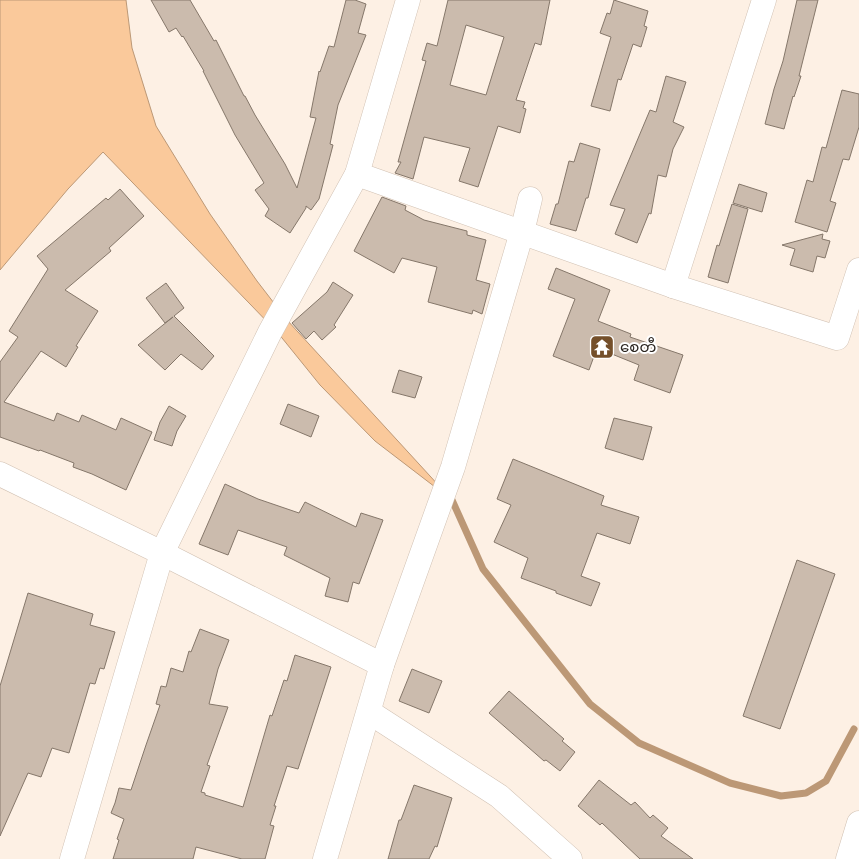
<svg xmlns="http://www.w3.org/2000/svg" width="859" height="859" font-family="Rubik,'Noto Sans Myanmar',sans-serif">
<style>
.water{fill:#fac99b;stroke:#bc9876}
.lines{fill:none;stroke-linecap:round;stroke-linejoin:round}
.stream{stroke:#bc9876;stroke-width:7}
.building{fill:#cbbbad;stroke:#85776a;fill-rule:evenodd}
.minor-casing{stroke:#d1c1b3;stroke-width:25}
.minor{stroke:#fff;stroke-width:24}
.labels{text-anchor:middle;stroke-width:4;stroke-linejoin:round;paint-order:stroke}
.poi-label{font-size:15px;fill:#2b2520;stroke:#fff;text-anchor:start}
</style>
<rect width="100%" height="100%" fill="#fdf0e4"/>
<path class="water" d="M0 0H126L132 48 156 126 210 214 257 281 287 320 452 500 375 441 320 385 278 333 103 152 68 189 0 270Z"/>
<g class="lines">
<path class="stream" d="M447 495 452 500 483 569 590 704 639 743 730 783 781 796 806 793 826 781 854 729"/>
</g>
<g class="building">
<path d="M151 0H190L214 41 216 40 244 96H245L255 115 285 164 297 188 316 118 310 117 319 71 320 72 329 46 334 47 346 0H355L366 4 358 33 366 35 338 105 330 144 333 145 319 199 311 210 306 206V208L290 233 265 216 269 209 255 190 264 183 235 135 203 71H204L183 36 182 37 176 28 169 32Z"/>
<path d="M448 0H550L541 45 535 43 516 100 525 102 523 108 526 109 520 133 498 126 478 187 459 181 470 148 424 137 413 179 395 173 401 162H398L426 61 422 60 427 43 437 46ZM466 25 504 37 486 95 450 85Z"/>
<path d="M614 0 648 11 644 26 647 27 641 47 633 44 621 80 618 79 610 111 591 106 611 37 600 33 607 13 610 14Z"/>
<path d="M797 0H818L799 76H801L794 97 793 96 784 129 765 124 774 89 783 61Z"/>
<path d="M666 76 686 82 673 122 684 127 673 149 666 177 658 175 651 214 649 213 637 243 615 234 625 209 610 205 650 110 656 112Z"/>
<path d="M842 90 859 94V127L849 160 843 159 830 201 836 203 827 232 795 222 807 180 813 182 822 147 826 148Z"/>
<path d="M580 143 600 149 588 198H586L576 231 550 224 556 204H558L569 161 574 162Z"/>
<path d="M739 184 767 193 762 212 733 203Z"/>
<path d="M120 189 144 216 109 248 111 251 65 290 98 311 76 346 78 347 66 367 41 351 4 402 54 421 57 413 79 422 82 415 116 430 121 418 152 432 126 490 92 474 73 467 74 463 40 450 39 451 0 437V362L18 337 9 331 48 269 37 256 106 198 108 200Z"/>
<path d="M382 197 406 206 405 210 424 220 467 231V235L486 240 476 280 490 284 482 314 473 310 472 314 428 302 437 267 402 258 394 273 354 251Z"/>
<path d="M732 204 748 209 728 283 708 277 717 245 719 246Z"/>
<path d="M823 234 822 239 830 241 825 258 817 256 813 272 790 265 795 249 782 245Z"/>
<path d="M556 268 610 290 598 321 631 334 630 337 683 355 670 393 634 380 639 365 597 348 589 370 553 356 575 299 548 289Z"/>
<path d="M333 282 353 295 334 325 336 327 322 340 314 331 306 339 292 323 327 292Z"/>
<path d="M166 283 184 308 174 316 214 356 202 370 181 354 165 370 138 345 173 317 165 323 146 298Z"/>
<path d="M399 370 422 377 415 398 392 392Z"/>
<path d="M288 404 319 416 311 437 280 424Z"/>
<path d="M169 406 186 416 177 431 172 446 154 440 160 422Z"/>
<path d="M614 418 652 427 643 460 605 448Z"/>
<path d="M513 459 604 496 601 505 639 517 630 544 597 533 581 576 600 583 591 606 556 593V591L521 578 528 558 494 542 511 505 497 499Z"/>
<path d="M225 484 258 499 299 513 305 502 356 527 361 513 383 520 359 584 353 582 348 602 325 596 330 578 284 555 287 547 238 530 228 555 199 544Z"/>
<path d="M797 560 835 574 780 729 743 716Z"/>
<path d="M28 593 93 614 90 625 115 632 104 669 100 668 95 684 90 683 69 753 52 748 41 777 28 773 0 836V686Z"/>
<path d="M200 629 229 640 218 669 209 704 228 707 207 765 210 766 201 792 205 793V795L243 807 270 715 272 716 284 680 287 681 295 655 331 667 298 769 287 766 274 806H276L270 825 274 826 265 859H242L196 847 193 859H113L119 840 117 839 124 819 111 813 115 803 119 788 131 790 146 745 160 705 156 704 161 686 166 687 171 668 183 672 189 651 191 652Z"/>
<path d="M412 669 442 681 429 713 399 701Z"/>
<path d="M509 691 564 739 562 741 575 752 560 771 546 760 544 761 489 713Z"/>
<path d="M599 780 631 805 635 802 650 818 653 815 668 828 661 836 693 859H640L602 823 600 825 578 806Z"/>
<path d="M414 785 452 798 437 847 435 846 429 859H388L399 820H401Z"/>
</g>
<g class="lines">
<defs>
<g id="minor">
<path d="M357 174 673 286 837 338 859 270"/>
<path d="M673 286 764 0"/>
<path d="M0 474 162 553 382 665"/>
<path d="M369 712 499 796 570 859"/>
<path d="M72 859 162 553 270 332 357 174 408 0"/>
<path d="M325 859 382 665 453 467 522 232 530 199"/>
<path d="M848 859 859 823"/>
</g>
</defs>
<use href="#minor" class="minor-casing"/>
<use href="#minor" class="minor"/>
</g>
<defs>
<symbol id="temple-square" viewBox="-11 -11 22 22"><rect x="-9" y="-9" width="18" height="18" rx="4" fill="#744f2a" stroke="#fff"/><path d="M0-6L5-2H3V0L6.5 2.5H4V6H1.5V3h-3V6H-4V2.5H-6.5L-3 0V-2H-5Z" fill="#fff"/></symbol>
</defs>
<g fill-rule="evenodd">
<use href="#temple-square" x="588" y="333" width="28" height="28"/>
</g>
<g class="labels">
<g class="poi-label">
<text x="620" y="352">စေတီ</text>
</g>
</g>
</svg>
